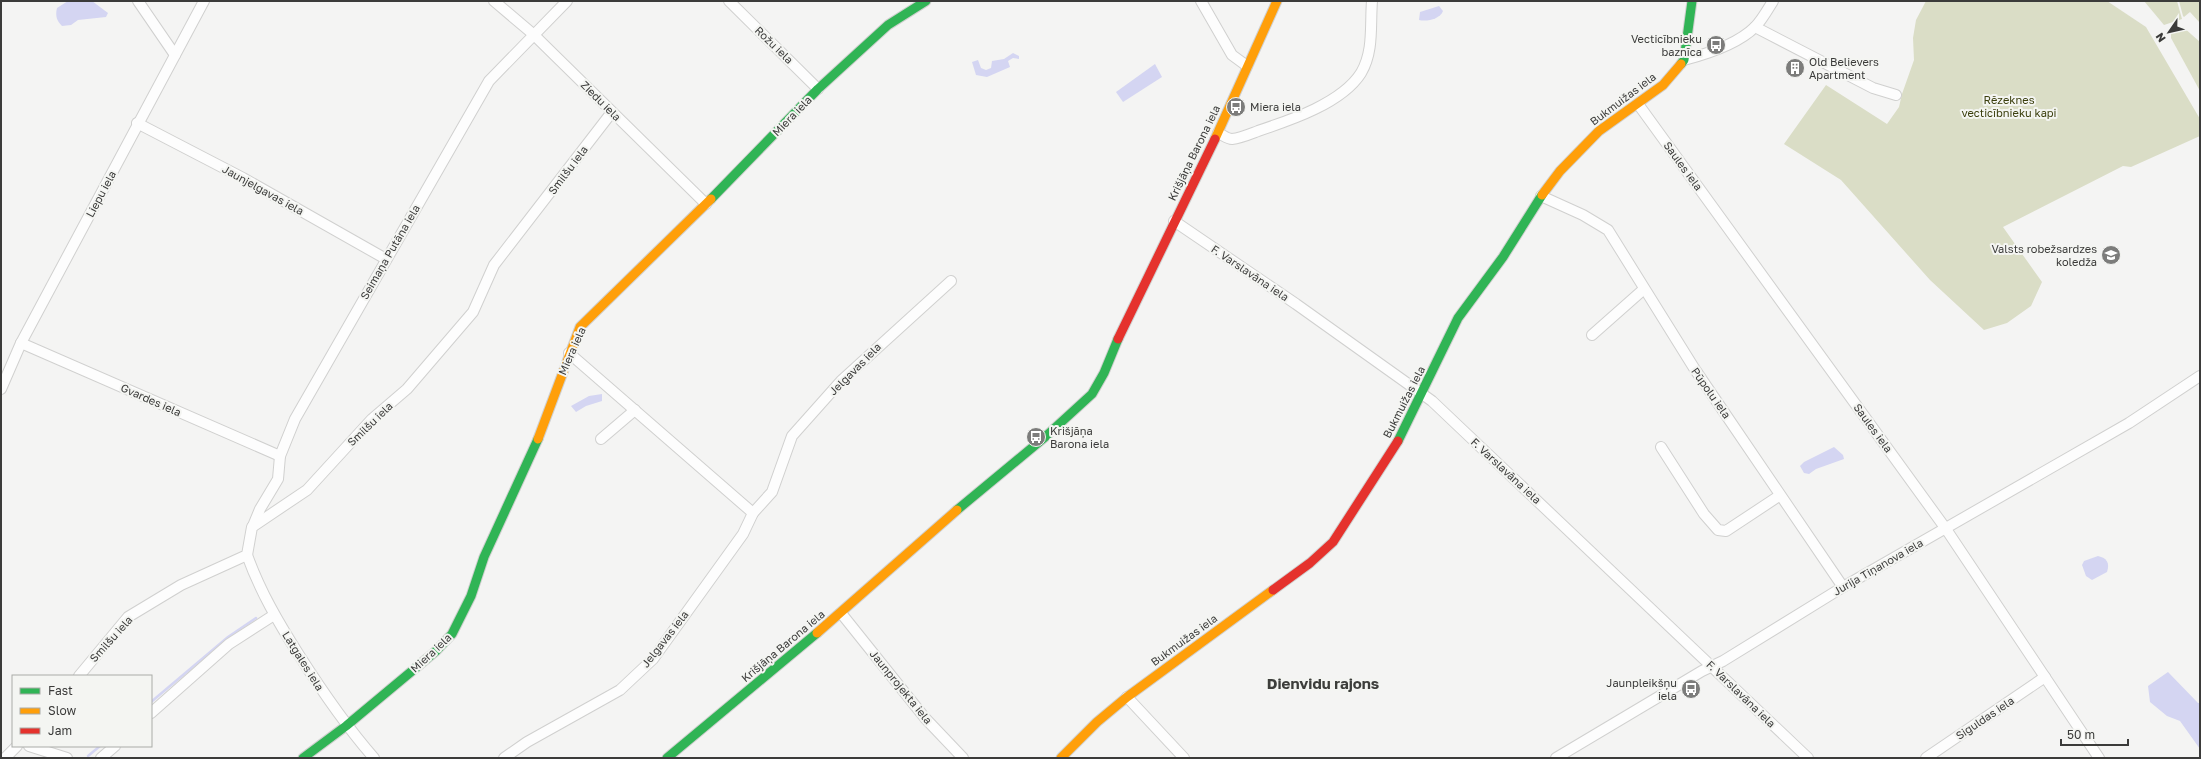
<svg xmlns="http://www.w3.org/2000/svg" width="2201" height="759" font-family="'Golos Text',sans-serif">
<style>
.green{fill:#daddc6}
.water{fill:#d4d5f2}
.lines{fill:none;stroke-linecap:round;stroke-linejoin:round}
.stream{stroke:#d4d5f2;stroke-width:2.5}
.street-casing{stroke:#d0d0cf;stroke-width:12}
.fast-casing{stroke:#d0d0cf;stroke-width:11}
.slow-casing{stroke:#d0d0cf;stroke-width:11}
.jam-casing{stroke:#d0d0cf;stroke-width:11}
.street{stroke:#fdfdfd;stroke-width:10}
.fast{stroke:#30b455;stroke-width:9}
.slow{stroke:#ff9f0a;stroke-width:9}
.jam{stroke:#e5322d;stroke-width:9}
.labels{text-anchor:middle;stroke-width:4;stroke-linejoin:round;paint-order:stroke}
.poi-label{font-size:11px;fill:#3b3b3a;stroke:#f4f5f2;text-anchor:end}
.street-label{font-size:11px;fill:#3b3b3a;stroke:#f4f5f2}
.park-label{font-size:11px;fill:#3b3f0e;stroke:#f4f5f2}
.district-label{font-size:15px;font-weight:bold;fill:#3d3e3b;stroke:#f4f5f2}
</style>
<rect width="100%" height="100%" fill="#f4f4f3"/>
<g class="green">
<path d="M1926 1H2107L2146 27 2200 119V136L2131 167 2123 166 2003 227 2042 282 2031 306 2007 323 1984 330 1930 280 1841 180 1784 144 1826 85 1887 124 1899 107 1902 94 1914 60 1913 38 1916 20Z"/>
<path d="M2144 1H2177L2182 19 2164 25Z"/>
<path d="M2179 1H2200V23L2190 12 2184 17 2183 16Z"/>
<path d="M2183 27 2200 42V91L2171 38V32Z"/>
</g>
<g class="water">
<path d="M68 1H92L108 13 106 17 78 20 71 25 62 26C57 21 55 16 57 8Z"/>
<path d="M1439 6 1443 11C1440 19 1427 22 1419 20L1420 12Z"/>
<path d="M1013 53 1019 56V59L1013 58 1008 61 1010 67 987 77 976 75 972 62 978 60 981 68 986 70 991 68 992 61 1004 59Z"/>
<path d="M1155 64 1162 77 1123 102 1116 92Z"/>
<path d="M602 394V401L586 406 576 412 571 406 589 396Z"/>
<path d="M1834 447 1843 455 1844 459 1816 469 1809 474 1804 473 1800 466 1804 462Z"/>
<path d="M2098 556C2107 558 2110 563 2107 572L2092 580 2086 576 2082 565 2084 561Z"/>
<path d="M2168 672 2198 703H2200V749L2180 721 2167 716 2150 702 2148 686Z"/>
</g>
<g class="lines">
<g class="stream">
<path d="M151 702 228 637 256 618"/>
<path d="M88 756 100 746"/>
</g>
<defs>
<g id="street">
<path d="M138 1 175 55"/>
<path d="M494 1 533 34 706 204"/>
<path d="M729 1 818 89"/>
<path d="M1201 1 1232 55 1247 66"/>
<path d="M1755 27 1873 88 1896 95"/>
<path d="M1684 60C1707 54 1738 44 1755 27 1762 20 1768 9 1773 1"/>
<path d="M1638 104 1946 529 2099 758"/>
<path d="M137 123 243 178 386 259"/>
<path d="M1218 133C1223 135 1227 139 1232 139 1241 138 1250 134 1258 131 1291 120 1342 103 1361 73 1374 51 1370 25 1372 1"/>
<path d="M1541 196 1583 215 1608 230 1694 368 1843 587"/>
<path d="M1174 221 1296 304 1432 401 1808 758"/>
<path d="M1592 335 1644 289"/>
<path d="M21 343 280 456"/>
<path d="M1 389 21 343 204 1"/>
<path d="M601 439 635 410"/>
<path d="M1661 447 1704 514 1718 530 1726 531 1779 496"/>
<path d="M753 513 772 492 792 436 841 381 951 281"/>
<path d="M253 526 260 509 278 479 280 456 295 419 489 81 567 1"/>
<path d="M247 555C260 591 278 622 299 655 322 691 345 725 374 758"/>
<path d="M841 613 925 718 963 758"/>
<path d="M79 676 128 617 181 585 247 555 252 527 307 490 372 419 407 389 473 312 494 265 612 112"/>
<path d="M1127 697 1184 758"/>
<path d="M151 713 229 644 274 615"/>
<path d="M29 746 67 758"/>
<path d="M5 758 17 746"/>
<path d="M101 758 115 746"/>
<path d="M504 758 527 742 620 690 653 659 743 534 753 513 569 353"/>
<path d="M1556 758 1702 671 1723 661 1843 587 2129 423 2200 376"/>
<path d="M1926 758 2045 677"/>
</g>
<g id="fast">
<path d="M1681 64 1684 60 1692 1"/>
<path d="M711 199 818 89 888 25 926 1"/>
<path d="M1398 441 1458 318 1503 257 1542 195"/>
<path d="M957 510 1045 437 1092 394 1104 373 1118 339"/>
<path d="M303 758 346 726 436 651 452 634 471 596 484 557 538 439"/>
<path d="M667 758 817 633"/>
</g>
<g id="slow">
<path d="M1215 139 1277 1"/>
<path d="M1542 195 1560 171 1599 131 1663 85 1681 64"/>
<path d="M538 439 580 327 711 199"/>
<path d="M817 633 957 510"/>
<path d="M1061 758 1097 722 1127 697 1273 590"/>
</g>
<g id="jam">
<path d="M1118 339 1215 139"/>
<path d="M1273 590 1310 563 1333 542 1398 441"/>
</g>
</defs>
<use href="#street" class="street-casing"/>
<use href="#fast" class="fast-casing"/>
<use href="#slow" class="slow-casing"/>
<use href="#jam" class="jam-casing"/>
<use href="#street" class="street"/>
<use href="#fast" class="fast"/>
<use href="#slow" class="slow"/>
<use href="#jam" class="jam"/>
</g>
<defs>
<symbol id="bus-disc" viewBox="-11 -11 22 22"><circle r="9.5" fill="#7c7c7b" stroke="#f4f5f2"/><path d="M-5-6H5V4H4V6H2V4H-2V6H-4V4H-5ZM-3.5-4V0h7V-4ZM-3.5 1.2v1.5H-2V1.2ZM2 1.2v1.5H3.5V1.2Z" fill="#fff"/></symbol>
<symbol id="building-disc" viewBox="-11 -11 22 22"><circle r="9.5" fill="#7c7c7b" stroke="#f4f5f2"/><path d="M-4-6H4V6H1V3H-1V6H-4ZM-2.5-4.3h1.7v1.8h-1.7ZM.8-4.3h1.7v1.8H.8ZM-2.5-1h1.7V.8h-1.7ZM.8-1h1.7V.8H.8Z" fill="#fff"/></symbol>
<symbol id="university-disc" viewBox="-11 -11 22 22"><circle r="9.5" fill="#7c7c7b" stroke="#f4f5f2"/><path d="M0-5L7-2L0 1L-7-2ZM-4 1L0 2.5L4 1V4Q0 6-4 4Z" fill="#fff"/></symbol>
</defs>
<g fill-rule="evenodd">
<use href="#bus-disc" x="1705" y="34" width="22" height="22"/>
<use href="#building-disc" x="1784" y="57" width="22" height="22"/>
<use href="#bus-disc" x="1225" y="96" width="22" height="22"/>
<use href="#university-disc" x="2100" y="244" width="22" height="22"/>
<use href="#bus-disc" x="1025" y="426" width="22" height="22"/>
<use href="#bus-disc" x="1680" y="678" width="22" height="22"/>
</g>
<g class="labels">
<g class="poi-label">
<text x="1702" y="43">Vecticībnieku<tspan x="1702" dy="13">baznīca</tspan></text>
<text x="1809" y="66" text-anchor="start">Old Believers<tspan x="1809" dy="13">Apartment</tspan></text>
<text x="1250" y="111" text-anchor="start">Miera iela</text>
<text x="2097" y="253">Valsts robežsardzes<tspan x="2097" dy="13">koledža</tspan></text>
<text x="1050" y="435" text-anchor="start">Krišjāņa<tspan x="1050" dy="13">Barona iela</tspan></text>
<text x="1677" y="687">Jaunpleikšņu<tspan x="1677" dy="13">iela</tspan></text>
</g>
<g class="street-label">
<text transform="translate(774 45) rotate(44)" y="4">Rožu iela</text>
<text transform="translate(1623 99) rotate(-37)" y="4">Bukmuižas iela</text>
<text transform="translate(601 101) rotate(45)" y="4">Ziedu iela</text>
<text transform="translate(792 116) rotate(-46)" y="4">Miera iela</text>
<text transform="translate(1194 153) rotate(-64)" y="4">Krišjāņa Barona iela</text>
<text transform="translate(1683 166) rotate(54)" y="4">Saules iela</text>
<text transform="translate(568 170) rotate(-53)" y="4">Smilšu iela</text>
<text transform="translate(263 190) rotate(29)" y="4">Jaunjelgavas iela</text>
<text transform="translate(101 194) rotate(-62)" y="4">Liepu iela</text>
<text transform="translate(390 252) rotate(-60)" y="4">Seimaņa Putāna iela</text>
<text transform="translate(1250 273) rotate(34)" y="4">F. Varslavāna iela</text>
<text transform="translate(572 351) rotate(-66)" y="4">Miera iela</text>
<text transform="translate(855 369) rotate(-45)" y="4">Jelgavas iela</text>
<text transform="translate(1711 393) rotate(55)" y="4">Pūpolu iela</text>
<text transform="translate(151 400) rotate(24)" y="4">Gvardes iela</text>
<text transform="translate(1404 402) rotate(-63)" y="4">Bukmuižas iela</text>
<text transform="translate(370 424) rotate(-44)" y="4">Smilšu iela</text>
<text transform="translate(1873 428) rotate(54)" y="4">Saules iela</text>
<text transform="translate(1506 471) rotate(43)" y="4">F. Varslavāna iela</text>
<text transform="translate(1878 567) rotate(-30)" y="4">Jurija Tiņanova iela</text>
<text transform="translate(111 639) rotate(-48)" y="4">Smilšu iela</text>
<text transform="translate(665 639) rotate(-52)" y="4">Jelgavas iela</text>
<text transform="translate(1184 640) rotate(-36)" y="4">Bukmuižas iela</text>
<text transform="translate(783 646) rotate(-40)" y="4">Krišjāņa Barona iela</text>
<text transform="translate(431 653) rotate(-43)" y="4">Miera iela</text>
<text transform="translate(303 661) rotate(58)" y="4">Latgales iela</text>
<text transform="translate(901 687) rotate(51)" y="4">Jaunprojekta iela</text>
<text transform="translate(1741 694) rotate(44)" y="4">F. Varslavāna iela</text>
<text transform="translate(1985 718) rotate(-34)" y="4">Siguldas iela</text>
</g>
<g class="park-label">
<text x="2009" y="104">Rēzeknes<tspan x="2009" dy="13">vecticībnieku kapi</tspan></text>
</g>
<g class="district-label">
<text x="1323" y="689">Dienvidu rajons</text>
</g>
</g>
<rect width="2201" height="759" fill="none" stroke="#3b3b3a" stroke-width="4"/>
<rect x="12" y="675" width="140" height="72" fill="#f4f5f2" stroke="#aaaba8"/>
<rect x="20" y="688" width="20" height="6" fill="#30b455" stroke="#aaaba8"/>
<text x="48" y="695" font-size="12" fill="#3b3b3a">Fast</text>
<rect x="20" y="708" width="20" height="6" fill="#ff9f0a" stroke="#aaaba8"/>
<text x="48" y="715" font-size="12" fill="#3b3b3a">Slow</text>
<rect x="20" y="728" width="20" height="6" fill="#e5322d" stroke="#aaaba8"/>
<text x="48" y="735" font-size="12" fill="#3b3b3a">Jam</text>
<g transform="translate(2169 32) rotate(236)" stroke="#f4f5f2" stroke-width="3" paint-order="stroke">
<path d="M0-3L7 15L0 10L-7 15Z" fill="#3b3b3a"/>
<text y="-6" font-size="11" font-weight="bold" text-anchor="middle" fill="#3b3b3a">N</text>
</g>
<path d="M2061 739v6h67v-6" fill="none" stroke="#3b3b3a" stroke-width="2"/>
<text x="2067" y="739" font-size="12" fill="#3b3b3a" stroke="#f4f5f2" stroke-width="3" paint-order="stroke">50 m</text>
</svg>
